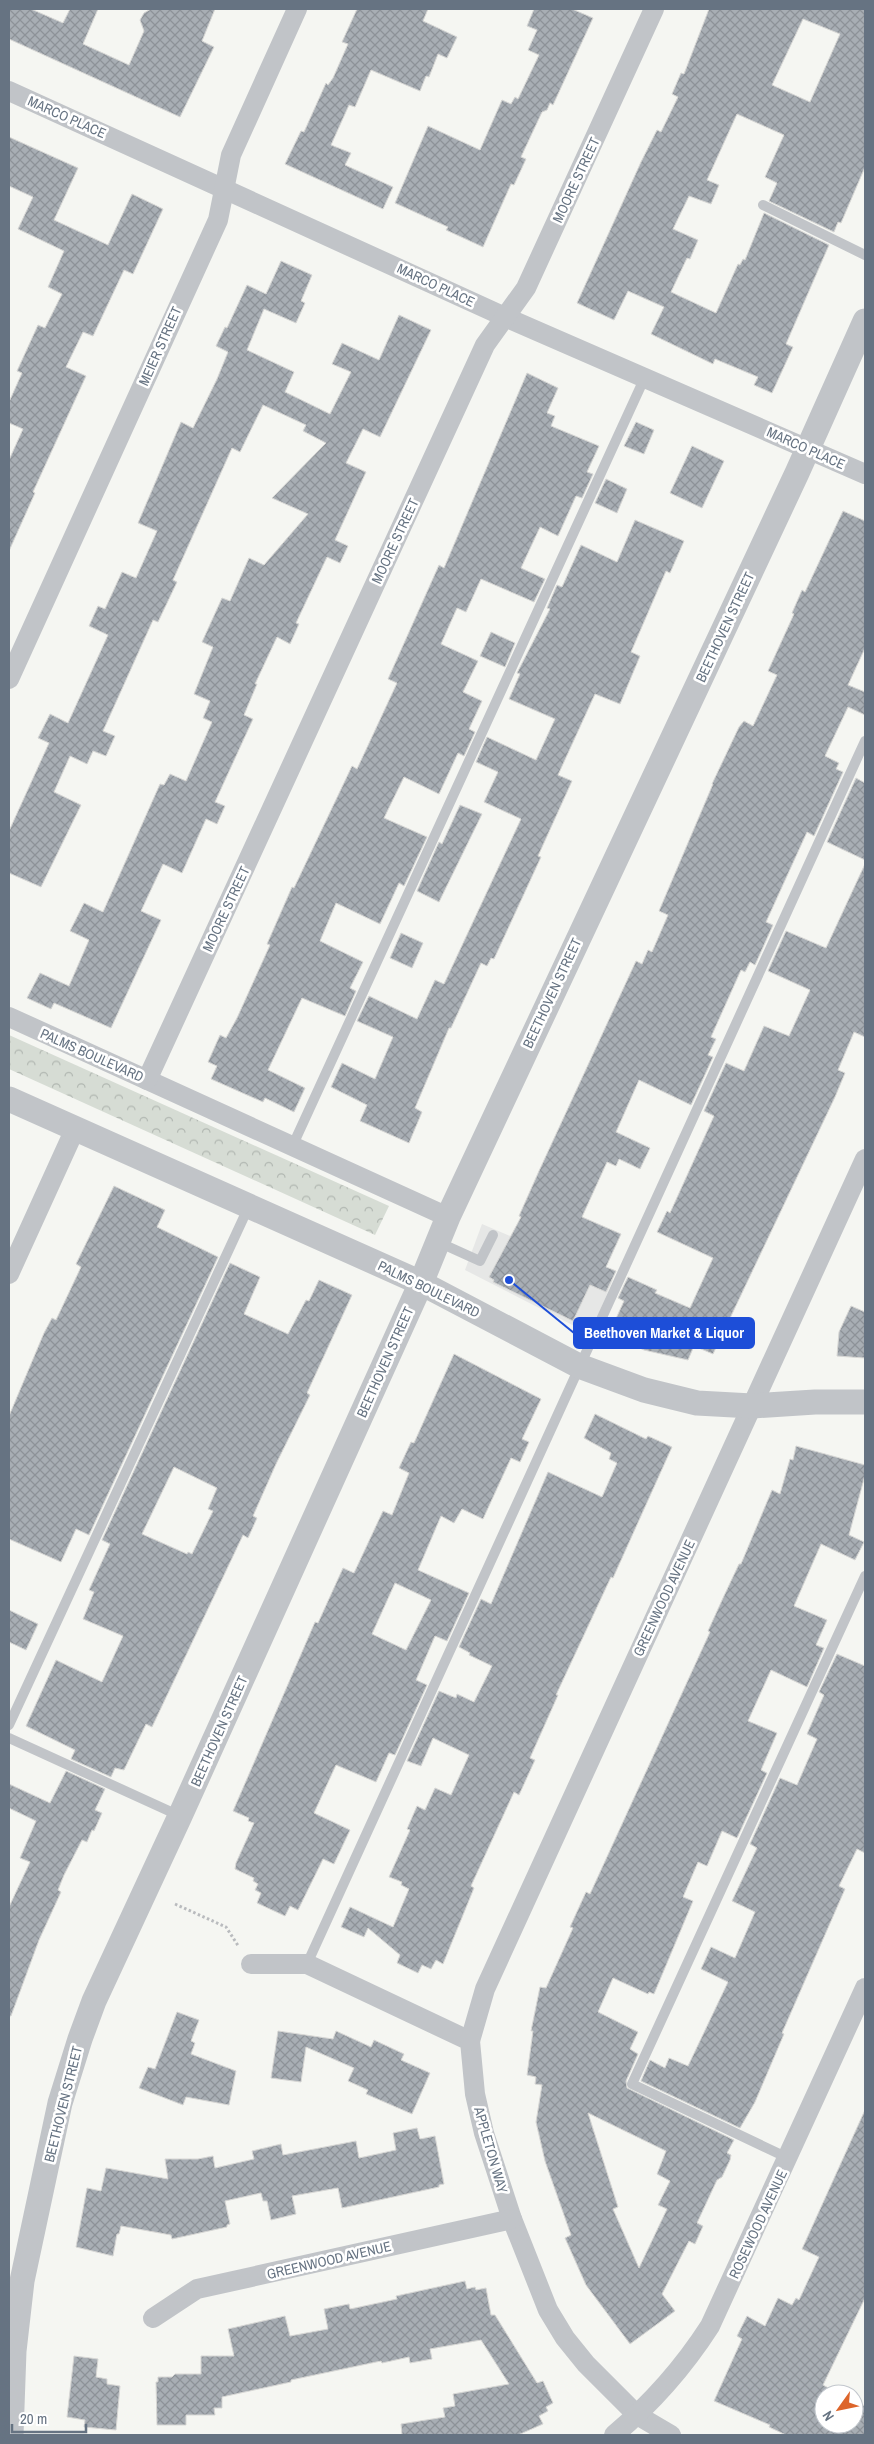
<svg xmlns="http://www.w3.org/2000/svg" width="874" height="2444" font-family="'Archivo Narrow',sans-serif">
<style>
.built{fill:#e6e7e6}
.forest{fill:url(#forest-crowns)}
.building{fill:url(#building-cross-hatch);stroke:#d7d7d5;fill-rule:evenodd}
.lines{fill:none;stroke-linecap:round;stroke-linejoin:round}
.path{stroke:#b9bbbe;stroke-width:3;stroke-dasharray:2.5 2.5;stroke-linecap:butt}
.service{stroke:#c1c4c8;stroke-width:10}
.minor{stroke:#c1c4c8;stroke-width:20}
.tertiary{stroke:#c1c4c8;stroke-width:25}
.labels{text-anchor:middle;stroke-width:5;stroke-linejoin:round;paint-order:stroke}
.street-label{font-size:14px;fill:#667382;stroke:#fff}
.leader{fill:none;stroke:#1d4ed8;stroke-width:2}
.callout-dot{fill:#1d4ed8;stroke:#fff;stroke-width:2}
.callout{fill:#1d4ed8;stroke:#1d4ed8;stroke-width:2}
.callout-label{font-size:15px;text-anchor:middle;font-weight:bold;fill:#fff}
</style>
<defs>
<pattern id="forest-crowns" width="20" height="18" patternUnits="userSpaceOnUse" patternTransform="scale(1.25)"><rect width="20" height="18" fill="#d6dcd4"/><path d="M2 6a3 3 0 1 1 6 0M12 15a3 3 0 1 1 6 0" fill="none" stroke="#b1b7b1"/></pattern>
<pattern id="building-cross-hatch" width="8" height="8" patternUnits="userSpaceOnUse" patternTransform="scale(1.25)"><rect width="8" height="8" fill="#a8aeb4"/><path d="M0 0l8 8M0 8l8-8" fill="none" stroke="#8d9298"/></pattern>
</defs>
<rect width="100%" height="100%" fill="#f5f6f2"/>
<path class="built" d="M482 1224 613 1280 590 1334 465 1270Z"/>
<path class="forest" d="M9 1035 389 1206 375 1235 9 1069Z"/>
<g class="building">
<path d="M9 9H31L63 23 70 9H98L83 44 129 65 144 31 140 20 144 13 151 9H215L202 41 214 47 180 117 9 39Z"/>
<path d="M357 9H428L423 21 457 37 447 58 438 54 429 77 426 76 420 91 371 70 355 107 349 105 331 145 351 153 345 165 393 187 383 209 285 164 301 131 304 132 326 83 328 85 333 78 348 44 342 42Z"/>
<path d="M534 9H572L593 18 553 105 550 103 547 110 542 112 521 157 526 159 514 185 511 184 483 247 446 230 448 227 395 203 428 126 480 150 502 100 511 104 515 97 518 99 539 55 528 50 537 30 527 26Z"/>
<path d="M709 9H865V167L841 223 838 222 834 232 769 201 777 183 765 177 784 135 737 114 707 180 719 185 711 204 689 196 673 229 698 240 690 259 687 258 671 292 716 313 738 264 740 265 743 259 745 260 764 213 829 245 786 344 793 347 772 393 754 385 758 377 715 359 713 364 651 334 664 307 628 291 614 320 577 303 641 162 657 130 661 132 678 97 672 94 681 73 684 74ZM803 19 840 34 810 102 772 85Z"/>
<path d="M9 137 78 168 54 220 108 245 132 194 163 209 133 274 124 270 93 336 83 332 66 367 86 376 33 492 35 493 9 551V460L23 429 9 423V402L22 373 17 371 38 325 45 328 62 294 48 287 64 251 18 229 33 197 9 186Z"/>
<path d="M281 261 312 275 301 301 305 303 296 323 264 309 247 350 294 372 285 392 330 414 351 372 332 364 342 343 379 360 399 315 431 330 380 437 363 429 346 463 366 472 335 540 348 546 340 563 327 557 296 623 299 624 290 644 277 637 255 684H257L244 715 253 719 215 802 225 806 217 824 206 819 182 873 163 864 141 911 161 920 111 1028 54 1003 51 1009 27 998 40 973 69 986 89 940 70 931 84 903 103 912 160 784 164 785 170 774 186 781 212 722 203 718 210 701 194 694 213 647 202 642 222 598 230 601 249 558 264 565 308 514 272 498 326 443 303 431 306 425 263 405 240 452 232 448 173 580 177 582 158 622 153 620 103 731 115 736 106 756 93 751 87 764 70 756 54 792 81 805 41 887 9 873V831L49 743 38 738 50 714 68 723 108 635 89 626 98 606 105 609 122 572 136 578 157 531 138 523 181 422 193 428 217 379 228 352 216 346 225 327 227 328 247 285 266 294Z"/>
<path d="M527 373 558 388 547 413 555 416 551 426 599 446 587 472 593 474 582 498 576 496 558 536 540 527 521 568 545 579 534 602 481 579 466 612 457 608 441 644 478 661 463 692 482 701 469 729 475 732 464 756 458 753 439 794 404 777 384 818 427 837 404 886 399 883 380 924 336 903 320 941 363 962 350 988 356 991 345 1016 302 998 268 1070 305 1088 294 1112 265 1098 263 1102 211 1079 217 1066 208 1062 220 1035 226 1038 237 1018 270 945 267 944 292 887 294 888 352 766 357 769 397 683 388 679 439 565 444 568Z"/>
<path d="M636 422 654 430 644 454 624 446Z"/>
<path d="M692 446 724 461 702 508 670 493Z"/>
<path d="M606 479 627 489 617 513 595 503Z"/>
<path d="M843 511 865 521V648L848 685 865 692V715L848 707 825 756 839 763 836 769 843 772 814 836 807 832 766 922 773 925 755 965 750 962 745 972 741 970 711 1037 716 1039 708 1055 713 1057 691 1105 639 1080 616 1132 650 1148 640 1169 619 1159 616 1166 607 1162 582 1217 621 1234 606 1267 616 1271 606 1292 590 1285 573 1321 493 1282 494 1280 489 1277 521 1217 519 1216 539 1171 636 961 642 964 648 950 652 952 668 915 659 911 713 784H712L739 727 744 721 753 726 777 675 768 671 794 614 792 613 802 590 805 592Z"/>
<path d="M635 520 684 541 670 573 666 571 631 652 640 656 620 704 595 694 558 775 572 781 538 856 541 857 494 959 491 958 487 966 481 963 451 1028H449L415 1108 422 1112 409 1143 360 1121 367 1105 331 1087 342 1063 375 1079 393 1037 357 1021 369 996 417 1019 435 980 444 984 521 819 484 802 498 772 476 762 487 737 536 760 555 719 509 699 520 674 517 673 550 609 547 608 557 585 562 587 581 545 617 562Z"/>
<path d="M491 632 515 643 505 667 480 656Z"/>
<path d="M856 778 865 783V860L827 842Z"/>
<path d="M460 805 482 814 439 902 417 891 439 842 442 844Z"/>
<path d="M865 864V1037L854 1032 838 1070 845 1073 835 1097 713 1354 694 1346 688 1360 644 1350 609 1334 624 1301 618 1298 628 1277 657 1290 655 1293 690 1308 713 1258 657 1232 667 1211 670 1213 714 1116 704 1111 726 1063 744 1071 764 1026 789 1036 810 990 768 971 786 931 826 948Z"/>
<path d="M401 933 423 943 412 968 390 958Z"/>
<path d="M114 1186 165 1210 157 1227 218 1257 89 1535 76 1529 61 1562 9 1539V1416L44 1333 52 1318 56 1320 81 1267 76 1264Z"/>
<path d="M230 1263 260 1277 244 1314 288 1334 306 1300 309 1301 319 1280 352 1295 307 1393 310 1395 276 1464 253 1516 257 1518 248 1538 243 1535 152 1727 146 1724 124 1770 115 1768 111 1777 71 1759 75 1750 26 1726 56 1660 102 1682 123 1636 83 1619 94 1592 89 1590 110 1544 102 1540ZM174 1467 217 1488 208 1509 213 1511 192 1554 188 1552 187 1554 142 1534Z"/>
<path d="M851 1306 865 1312V1358L837 1356 839 1332Z"/>
<path d="M454 1354 541 1399 522 1439 529 1442 520 1462 511 1458 483 1519 462 1509 454 1523 441 1516 418 1570 469 1593 447 1641 435 1636 416 1680 427 1685 395 1755 389 1753 376 1782 336 1765 314 1813 350 1830 334 1864 323 1859 298 1910 290 1906 285 1916 257 1903 261 1893 255 1890 258 1884 253 1881 254 1878 235 1869 236 1863 254 1823 248 1821 249 1818 233 1811 315 1622 318 1623 343 1568 354 1573 383 1511 392 1515 409 1473 399 1468 411 1442 414 1443ZM395 1583 431 1600 406 1650 372 1634Z"/>
<path d="M595 1414 646 1439 648 1436 672 1447 613 1578 611 1577 556 1695H558L530 1758 535 1760 519 1795 514 1792 471 1886 474 1888 443 1964 436 1960 431 1969 422 1965 418 1973 397 1963 400 1955 368 1928 364 1937 341 1927 350 1907 393 1927 409 1889 401 1885 402 1882 389 1877 410 1830 407 1829 417 1806 425 1810 435 1788 451 1795 469 1755 433 1738 421 1766 407 1761 439 1691 456 1698 457 1694 474 1702 492 1666 469 1655 470 1653 459 1647 481 1599 491 1604 548 1472 602 1497 617 1463 609 1459 611 1453 584 1438Z"/>
<path d="M796 1446 865 1465V1475L849 1535 864 1542 855 1560 821 1544 794 1606 827 1620 816 1645 824 1648 807 1687 771 1670 748 1721 777 1733 761 1770 767 1773 737 1838 722 1831 707 1866 698 1862 683 1897 693 1901 654 1994 649 1992 648 1994 613 1978 598 2012 638 2032 630 2049 638 2054 626 2081 627 2088 734 2140 727 2153 731 2155 730 2160 722 2177 717 2180 697 2223 703 2226 695 2244 689 2241 662 2294 675 2311 630 2344 586 2285 565 2238 571 2235 545 2161 536 2122 542 2085 535 2084 536 2077 527 2075 533 2031H531L540 1987 546 1988 573 1928 570 1927 586 1892 590 1894 710 1632 708 1631 723 1598 739 1564H741L772 1490 780 1494 790 1459 793 1460ZM588 2113 666 2151 657 2174 670 2181 658 2205 667 2209 639 2268 613 2209 618 2207Z"/>
<path d="M9 1610 38 1624 26 1650 9 1642Z"/>
<path d="M837 1654 865 1666V1853L857 1849 839 1886 845 1889 782 2033 784 2034 755 2102 740 2128 641 2081 650 2060 665 2068 669 2058 688 2066 728 1982 701 1969 711 1947 735 1958 755 1912 732 1901 757 1848 750 1844 780 1778 797 1785 817 1739 807 1734 824 1695 819 1692Z"/>
<path d="M66 1771 105 1789 95 1810 102 1813 94 1831 92 1830 87 1842 82 1840 64 1875 58 1890 61 1892 39 1940 11 2016H9V1907L30 1862 20 1858 36 1821 9 1808V1784L50 1803Z"/>
<path d="M177 2012 199 2020 191 2041 195 2043 191 2054 236 2071 229 2105 186 2097 183 2105 139 2088 148 2067 155 2069Z"/>
<path d="M278 2031 333 2039 336 2031 371 2047 374 2040 404 2054 401 2060 430 2073 412 2114 366 2094 368 2090 348 2081 354 2068 306 2047 301 2082 271 2078Z"/>
<path d="M865 2110V2298L823 2385 839 2394H824V2424H854V2401L865 2406V2435H786L769 2427 770 2425 714 2401 742 2339 737 2336 747 2316 765 2326 778 2298 792 2305 796 2298 799 2300 819 2257 802 2249Z"/>
<path d="M417 2128 420 2139 435 2136 444 2184 439 2185V2187L342 2208 338 2188 292 2196 296 2214 271 2220 267 2201H263L261 2193 225 2201 230 2224 227 2225V2227L172 2239 171 2235 121 2226 119 2234H117L113 2256 76 2247 87 2188 101 2191 106 2168 168 2179 165 2159H198L213 2156 215 2168 254 2159 252 2151 281 2144 283 2155 356 2141 359 2158 396 2150 393 2133Z"/>
<path d="M465 2281 467 2289 475 2287 476 2290 486 2288 491 2315H495L537 2383 543 2381 553 2403 546 2407 548 2411 539 2416 543 2424 518 2435H402L401 2424 445 2417 443 2408 455 2406 453 2394 509 2384 481 2340 430 2349 432 2359 410 2363 409 2357 382 2363 381 2361 291 2380V2382L222 2397V2408H214L215 2415H186V2425H157L156 2382H158V2377H172L175 2374H201V2356H234L228 2329 285 2316 290 2336 328 2329 324 2309 349 2304 350 2309 397 2299 396 2296Z"/>
<path d="M74 2356 98 2359 96 2377 107 2379V2384L120 2386 116 2430 84 2427 85 2420 67 2417Z"/>
</g>
<g class="lines">
<path class="path" d="M175 1904 226 1927 239 1947"/>
<g class="service">
<path d="M763 205 865 255"/>
<path d="M292 1147 645 377"/>
<path d="M438 1242 480 1261 493 1235"/>
<path d="M9 1725 249 1206"/>
<path d="M9 1738 180 1816"/>
<path d="M307 1964 865 741"/>
<path d="M788 2158 632 2084 865 1576"/>
</g>
<g class="minor">
<path d="M9 91 505 317 865 474"/>
<path d="M9 679 218 220 231 155 297 9"/>
<path d="M9 1017 448 1217"/>
<path d="M147 1080 485 345 526 288 654 9"/>
<path d="M9 1274 75 1129"/>
<path d="M251 1964H307L470 2041 475 2094 484 2133 512 2219 548 2310 565 2338 586 2364 637 2415 671 2435"/>
<path d="M470 2041 485 1989 865 1159"/>
<path d="M153 2318 197 2289 512 2219"/>
<path d="M614 2435C652 2403 683 2368 710 2326L865 1988"/>
</g>
<g class="tertiary">
<path d="M9 1099 421 1283 579 1366 644 1390 697 1403 752 1406 815 1402H865"/>
<path d="M11 2435 14 2351 22 2281 60 2103 80 2039 94 2001 180 1816 421 1283 448 1217 797 473 865 321"/>
</g>
</g>
<g class="labels">
<g class="street-label">
<text transform="translate(67 117) rotate(24)" y="5">MARCO PLACE</text>
<text transform="translate(576 180) rotate(-65)" y="5">MOORE STREET</text>
<text transform="translate(436 285) rotate(25)" y="5">MARCO PLACE</text>
<text transform="translate(160 346) rotate(-66)" y="5">MEIER STREET</text>
<text transform="translate(806 448) rotate(24)" y="5">MARCO PLACE</text>
<text transform="translate(395 541) rotate(-65)" y="5">MOORE STREET</text>
<text transform="translate(725 627) rotate(-65)" y="5">BEETHOVEN STREET</text>
<text transform="translate(226 909) rotate(-65)" y="5">MOORE STREET</text>
<text transform="translate(552 993) rotate(-65)" y="5">BEETHOVEN STREET</text>
<text transform="translate(92 1055) rotate(24)" y="5">PALMS BOULEVARD</text>
<text transform="translate(429 1289) rotate(26)" y="5">PALMS BOULEVARD</text>
<text transform="translate(385 1362) rotate(-66)" y="5">BEETHOVEN STREET</text>
<text transform="translate(664 1598) rotate(-65)" y="5">GREENWOOD AVENUE</text>
<text transform="translate(219 1731) rotate(-66)" y="5">BEETHOVEN STREET</text>
<text transform="translate(63 2104) rotate(-76)" y="5">BEETHOVEN STREET</text>
<text transform="translate(491 2150) rotate(74)" y="5">APPLETON WAY</text>
<text transform="translate(758 2224) rotate(-65)" y="5">ROSEWOOD AVENUE</text>
<text transform="translate(329 2260) rotate(-13)" y="5">GREENWOOD AVENUE</text>
</g>
</g>
<path class="leader" d="M509 1280L574 1333"/>
<circle class="callout-dot" cx="509" cy="1280" r="5"/>
<rect class="callout" x="574" y="1318" width="180" height="30" rx="5"/>
<g class="callout-label">
<text x="664" y="1338">Beethoven Market &amp; Liquor</text>
</g>
<rect width="874" height="2444" fill="none" stroke="#667382" stroke-width="20"/>
<g transform="translate(839 2409) rotate(237)"><circle r="24" fill="#ffffff" stroke="#c2c7cd"/>
<path d="M0-4L9 19L0 12L-9 19Z" fill="#dd652b"/>
<text y="-8" font-size="14" font-weight="bold" text-anchor="middle" fill="#667382">N</text>
</g>
<path d="M12 2424v8h74v-8" fill="none" stroke="#667382" stroke-width="2.5"/>
<text x="20" y="2424" font-size="15" fill="#667382" stroke="#ffffff" stroke-width="4" paint-order="stroke">20 m</text>
</svg>
